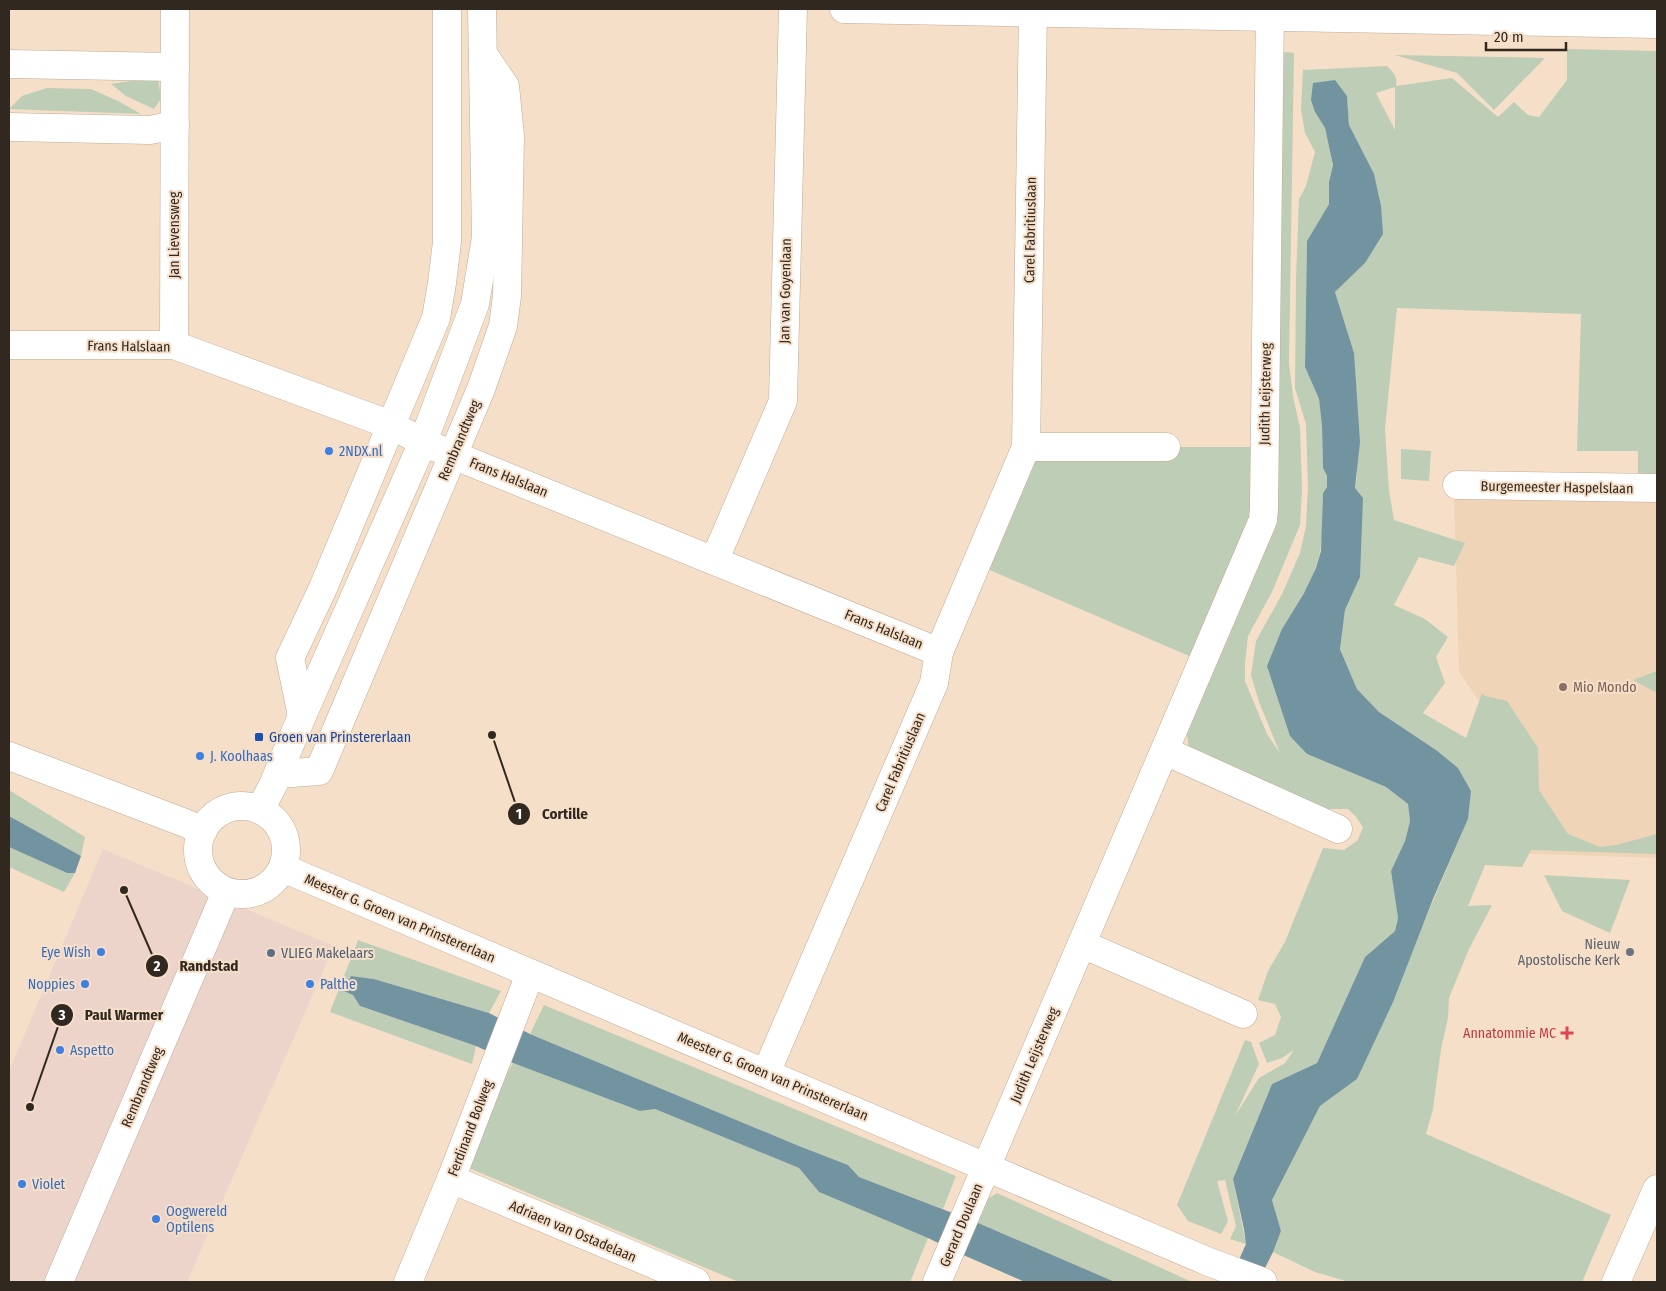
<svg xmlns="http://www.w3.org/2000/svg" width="1666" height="1291" font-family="'Fira Sans Condensed',sans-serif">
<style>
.commercial{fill:#ecd4cb}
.built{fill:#efd4b7}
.green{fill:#becdb5;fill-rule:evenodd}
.water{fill:#7294a1}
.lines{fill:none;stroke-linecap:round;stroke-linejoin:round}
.street-casing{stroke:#c1ab96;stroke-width:29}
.secondary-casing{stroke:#c1ab96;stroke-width:29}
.street{stroke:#fff;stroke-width:28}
.secondary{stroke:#fff;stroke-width:28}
.shop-dot{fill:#3f7fe0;stroke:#f6dfc9;stroke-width:2}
.education-dot{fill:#8d6e63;stroke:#f6dfc9;stroke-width:2}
.transit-dot{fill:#1a4fb4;stroke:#f6dfc9;stroke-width:2}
.worship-dot{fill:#6b7280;stroke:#f6dfc9;stroke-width:2}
.service-dot{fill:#5c6f8a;stroke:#f6dfc9;stroke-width:2}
.health-dot{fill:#e0444e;stroke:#f6dfc9;stroke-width:2}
.labels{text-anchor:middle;stroke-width:4;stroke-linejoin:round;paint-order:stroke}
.street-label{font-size:14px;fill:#312820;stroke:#f6dfc9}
.shop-label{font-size:14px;fill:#366cbe;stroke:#f6dfc9;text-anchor:start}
.education-label{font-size:14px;fill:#785e54;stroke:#f6dfc9;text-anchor:start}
.transit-label{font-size:14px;fill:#164399;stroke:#f6dfc9;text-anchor:start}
.worship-label{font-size:14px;fill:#5b616d;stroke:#f6dfc9;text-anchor:end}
.service-label{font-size:14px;fill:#4e5e75;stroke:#f6dfc9;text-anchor:start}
.health-label{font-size:14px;fill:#be3a42;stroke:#f6dfc9;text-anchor:end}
.leader{fill:none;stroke:#312820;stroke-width:2}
.callout-dot{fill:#312820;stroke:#f6dfc9;stroke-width:2}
.mark-label{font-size:15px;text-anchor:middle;font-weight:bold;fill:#fff}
.callout-label{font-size:15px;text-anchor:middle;font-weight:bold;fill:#312820;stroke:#f6dfc9;stroke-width:4;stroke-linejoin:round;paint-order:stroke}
</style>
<rect width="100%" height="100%" fill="#f6dfc9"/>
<path class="commercial" d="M103 849 334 946 187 1282H9V1071Z"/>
<path class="built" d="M1454 494 1657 499V858L1483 852 1479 701 1459 672Z"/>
<g class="green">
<path d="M1567 49 1657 51V477H1638V451H1577L1581 314 1397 308 1385 429 1389 491 1394 520 1465 543 1454 566 1419 557 1394 605 1425 619 1448 637 1436 657 1445 683 1423 713 1466 738 1482 693 1485 696 1507 701 1538 748 1539 790 1568 834 1600 847 1616 845 1657 834V854L1531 850 1522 867 1485 865 1468 906 1492 905 1469 949 1449 998 1448 1018 1441 1049 1433 1109 1426 1134 1611 1215 1582 1282H1349L1315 1272 1273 1252 1281 1231 1272 1200 1320 1106 1357 1079 1468 819 1436 750 1379 712 1357 689 1340 648 1345 610 1360 577V539L1355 488 1357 476 1354 353 1335 292 1365 263 1358 146 1349 125 1347 96 1334 80 1315 112 1325 128 1333 165 1329 182V204L1307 241 1305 367 1319 399 1322 426 1323 468 1327 476V487L1323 493C1322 512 1324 533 1320 552 1315 580 1296 605 1282 629L1307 754 1386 787 1408 804 1410 821 1405 841 1391 871 1398 918 1395 931 1365 957 1317 1063 1272 1084 1233 1179 1246 1244 1230 1239 1236 1226 1225 1180 1217 1181 1228 1221 1221 1234 1188 1221 1177 1205 1245 1040 1251 1042 1259 1064 1235 1116 1259 1078 1285 1063 1294 1050 1282 1058 1267 1063 1259 1043 1275 1035 1281 1017 1275 1004 1258 1000 1268 971 1285 942 1323 848 1344 850 1358 840 1363 827 1356 817 1348 809H1326L1189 750 1186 726 1257 566 1282 53 1288 52 1294 53 1289 363 1293 396 1300 428 1302 490 1300 525 1272 592 1248 636 1245 663V681L1267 734 1280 753 1259 702 1251 675 1256 641 1282 594 1300 553 1306 526 1308 486 1306 424 1295 388 1296 279 1299 199 1306 186 1315 152 1305 133 1301 109 1303 70 1387 66C1394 73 1398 77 1396 86L1452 78 1498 117 1514 102 1528 115 1539 117 1567 80ZM1395 87V130L1376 93Z"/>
<path d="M1395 55 1545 58 1494 110 1457 73Z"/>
<path d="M158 77 161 99 154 109 126 96 111 84Z"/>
<path d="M47 88 91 89 118 101 141 114 9 109 22 96Z"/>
<path d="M1026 447H1265L1264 508 1203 662 976 564Z"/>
<path d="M1401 449 1431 451 1429 481 1401 479Z"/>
<path d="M1657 671V693L1633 680Z"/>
<path d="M9 790 85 837 81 856 9 816Z"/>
<path d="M9 847 67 873H75L64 892 9 867Z"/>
<path d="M1544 875 1630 880 1610 933 1562 911Z"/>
<path d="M358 940 501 991 489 1013 374 979 351 976 345 991 353 995 360 1006 476 1046 472 1064 330 1012Z"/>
<path d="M544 1005 956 1176 943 1209 859 1177 848 1165 799 1146 530 1034Z"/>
<path d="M513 1063 640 1111 655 1109 799 1168 819 1192 928 1238 910 1282H739L469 1168 502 1082Z"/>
<path d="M997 1193 1192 1282H1115L976 1222 986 1200Z"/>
</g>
<g class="water">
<path d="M1335 80 1347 96 1349 125 1374 174 1381 206 1383 234 1365 263 1335 292 1354 353 1360 442 1355 488 1363 498 1360 577 1345 610 1340 649 1357 689 1379 712 1436 750 1458 768 1471 791 1468 819 1433 899 1393 1002 1357 1079 1320 1106 1272 1200 1281 1231 1273 1252 1258 1282H1229L1246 1244 1244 1229 1233 1179 1272 1084 1317 1063 1365 957 1395 931 1398 918 1391 871 1405 841 1410 821 1408 804 1386 787 1307 754 1290 736 1267 666 1282 629 1304 593 1316 568 1321 551 1323 493 1327 487V476L1323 468 1322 426 1319 399 1305 367 1307 241 1329 204V182L1333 165 1325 128 1315 112 1311 100 1313 83Z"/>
<path d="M9 816 81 856 75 873H67L9 847Z"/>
<path d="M351 976 374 979 489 1013 530 1034 799 1146 848 1165 859 1177 976 1222 1115 1282H1025L961 1254 928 1238 819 1192 799 1168 655 1109 640 1111 513 1063 476 1046 360 1006 353 995 344 991Z"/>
</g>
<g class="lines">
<defs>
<g id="street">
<path d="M844 9 1657 24"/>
<path d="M9 64 175 67"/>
<path d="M9 127 150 130 175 125"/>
<path d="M9 345H174L391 425 423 442 453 455 939 652"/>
<path d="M174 345 175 9"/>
<path d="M1026 447H1166"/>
<path d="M1457 485 1657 488"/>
<path d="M715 559 783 401 793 9"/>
<path d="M302 716 290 658 323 588 436 318 442 283 447 242V9"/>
<path d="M1165 751 1338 829"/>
<path d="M278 774 319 771 481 389 503 326 507 296 510 136 505 86 483 54"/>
<path d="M1082 944 1243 1014"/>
<path d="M766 1073 934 683 939 652 1026 447 1033 12"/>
<path d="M451 1179 696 1282"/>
<path d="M59 1282 226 892"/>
<path d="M408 1282 451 1179 530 974"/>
<path d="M937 1282 1263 520 1264 508 1270 9"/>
<path d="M1616 1282 1657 1189"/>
</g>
<g id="secondary">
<path d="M9 756 185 823 203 831"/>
<circle cx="242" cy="850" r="44"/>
<path d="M260 810 273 785 302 716 423 442 475 304 486 237 482 9"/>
<path d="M283 868 1209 1262 1263 1282"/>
</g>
</defs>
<use href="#street" class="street-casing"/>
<use href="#secondary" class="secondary-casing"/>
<use href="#street" class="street"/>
<use href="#secondary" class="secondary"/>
</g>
<g class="shop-dot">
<circle cx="329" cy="451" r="5"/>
<circle cx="200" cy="756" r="5"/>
<circle cx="101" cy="952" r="5"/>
<circle cx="85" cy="984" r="5"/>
<circle cx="310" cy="984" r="5"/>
<circle cx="60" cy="1050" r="5"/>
<circle cx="22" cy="1184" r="5"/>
<circle cx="156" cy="1219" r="5"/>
</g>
<circle class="education-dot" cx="1563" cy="687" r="5"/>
<rect class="transit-dot" x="254" y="732" width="10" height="10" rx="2.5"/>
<circle class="worship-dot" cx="1630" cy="952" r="5"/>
<circle class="service-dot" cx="271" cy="953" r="5"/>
<path class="health-dot" d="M1564.5 1025.5h5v5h5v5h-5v5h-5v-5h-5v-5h5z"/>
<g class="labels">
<g class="street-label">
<text transform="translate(1030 230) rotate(-89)" y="5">Carel Fabritiuslaan</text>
<text transform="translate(174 235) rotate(-90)" y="5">Jan Lievensweg</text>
<text transform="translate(785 291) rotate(-89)" y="5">Jan van Goyenlaan</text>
<text transform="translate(129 346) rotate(1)" y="5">Frans Halslaan</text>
<text transform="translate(1265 394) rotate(-89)" y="5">Judith Leijsterweg</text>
<text transform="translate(459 440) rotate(-67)" y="5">Rembrandtweg</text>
<text transform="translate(509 477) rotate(22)" y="5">Frans Halslaan</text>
<text transform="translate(1557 487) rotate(1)" y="5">Burgemeester Haspelslaan</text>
<text transform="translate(884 629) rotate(22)" y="5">Frans Halslaan</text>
<text transform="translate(900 762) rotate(-67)" y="5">Carel Fabritiuslaan</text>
<text transform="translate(400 918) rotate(23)" y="5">Meester G. Groen van Prinstererlaan</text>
<text transform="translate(1034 1055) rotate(-67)" y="5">Judith Leijsterweg</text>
<text transform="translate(773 1076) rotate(23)" y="5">Meester G. Groen van Prinstererlaan</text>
<text transform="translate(142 1087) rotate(-67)" y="5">Rembrandtweg</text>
<text transform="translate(470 1128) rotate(-69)" y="5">Ferdinand Bolweg</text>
<text transform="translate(961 1225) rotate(-67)" y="5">Gerard Doulaan</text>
<text transform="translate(573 1231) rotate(23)" y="5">Adriaen van Ostadelaan</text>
</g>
<g class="shop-label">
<text x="339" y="456">2NDX.nl</text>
<text x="210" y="761">J. Koolhaas</text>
<text x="91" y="957" text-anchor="end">Eye Wish</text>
<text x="75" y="989" text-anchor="end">Noppies</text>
<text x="320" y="989">Palthe</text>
<text x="70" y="1055">Aspetto</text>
<text x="32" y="1189">Violet</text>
<text x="166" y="1216">Oogwereld<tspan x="166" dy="16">Optilens</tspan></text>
</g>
<g class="education-label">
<text x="1573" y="692">Mio Mondo</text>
</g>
<g class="transit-label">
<text x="269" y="742">Groen van Prinstererlaan</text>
</g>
<g class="worship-label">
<text x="1620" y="949">Nieuw<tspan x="1620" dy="16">Apostolische Kerk</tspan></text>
</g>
<g class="service-label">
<text x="281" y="958">VLIEG Makelaars</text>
</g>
<g class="health-label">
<text x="1556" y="1038">Annatommie MC</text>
</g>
</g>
<path class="leader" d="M492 735L519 814M124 890L157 966M30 1107L62 1015"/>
<g class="callout-dot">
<circle cx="492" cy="735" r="5"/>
<circle cx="124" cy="890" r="5"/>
<circle cx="30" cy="1107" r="5"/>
<circle cx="519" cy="814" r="12"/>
<circle cx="157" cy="966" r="12"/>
<circle cx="62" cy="1015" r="12"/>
</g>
<g class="mark-label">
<text x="519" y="819">1</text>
<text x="157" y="971">2</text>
<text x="62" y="1020">3</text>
</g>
<g class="callout-label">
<text x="565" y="819">Cortille</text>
<text x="209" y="971">Randstad</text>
<text x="124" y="1020">Paul Warmer</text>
</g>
<rect width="1666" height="1291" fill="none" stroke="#312820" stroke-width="20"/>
<path d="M1486 42v8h80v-8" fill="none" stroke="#312820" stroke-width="2.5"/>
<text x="1494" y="42" font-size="15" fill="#312820" stroke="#f6dfc9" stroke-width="4" paint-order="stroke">20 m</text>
</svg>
